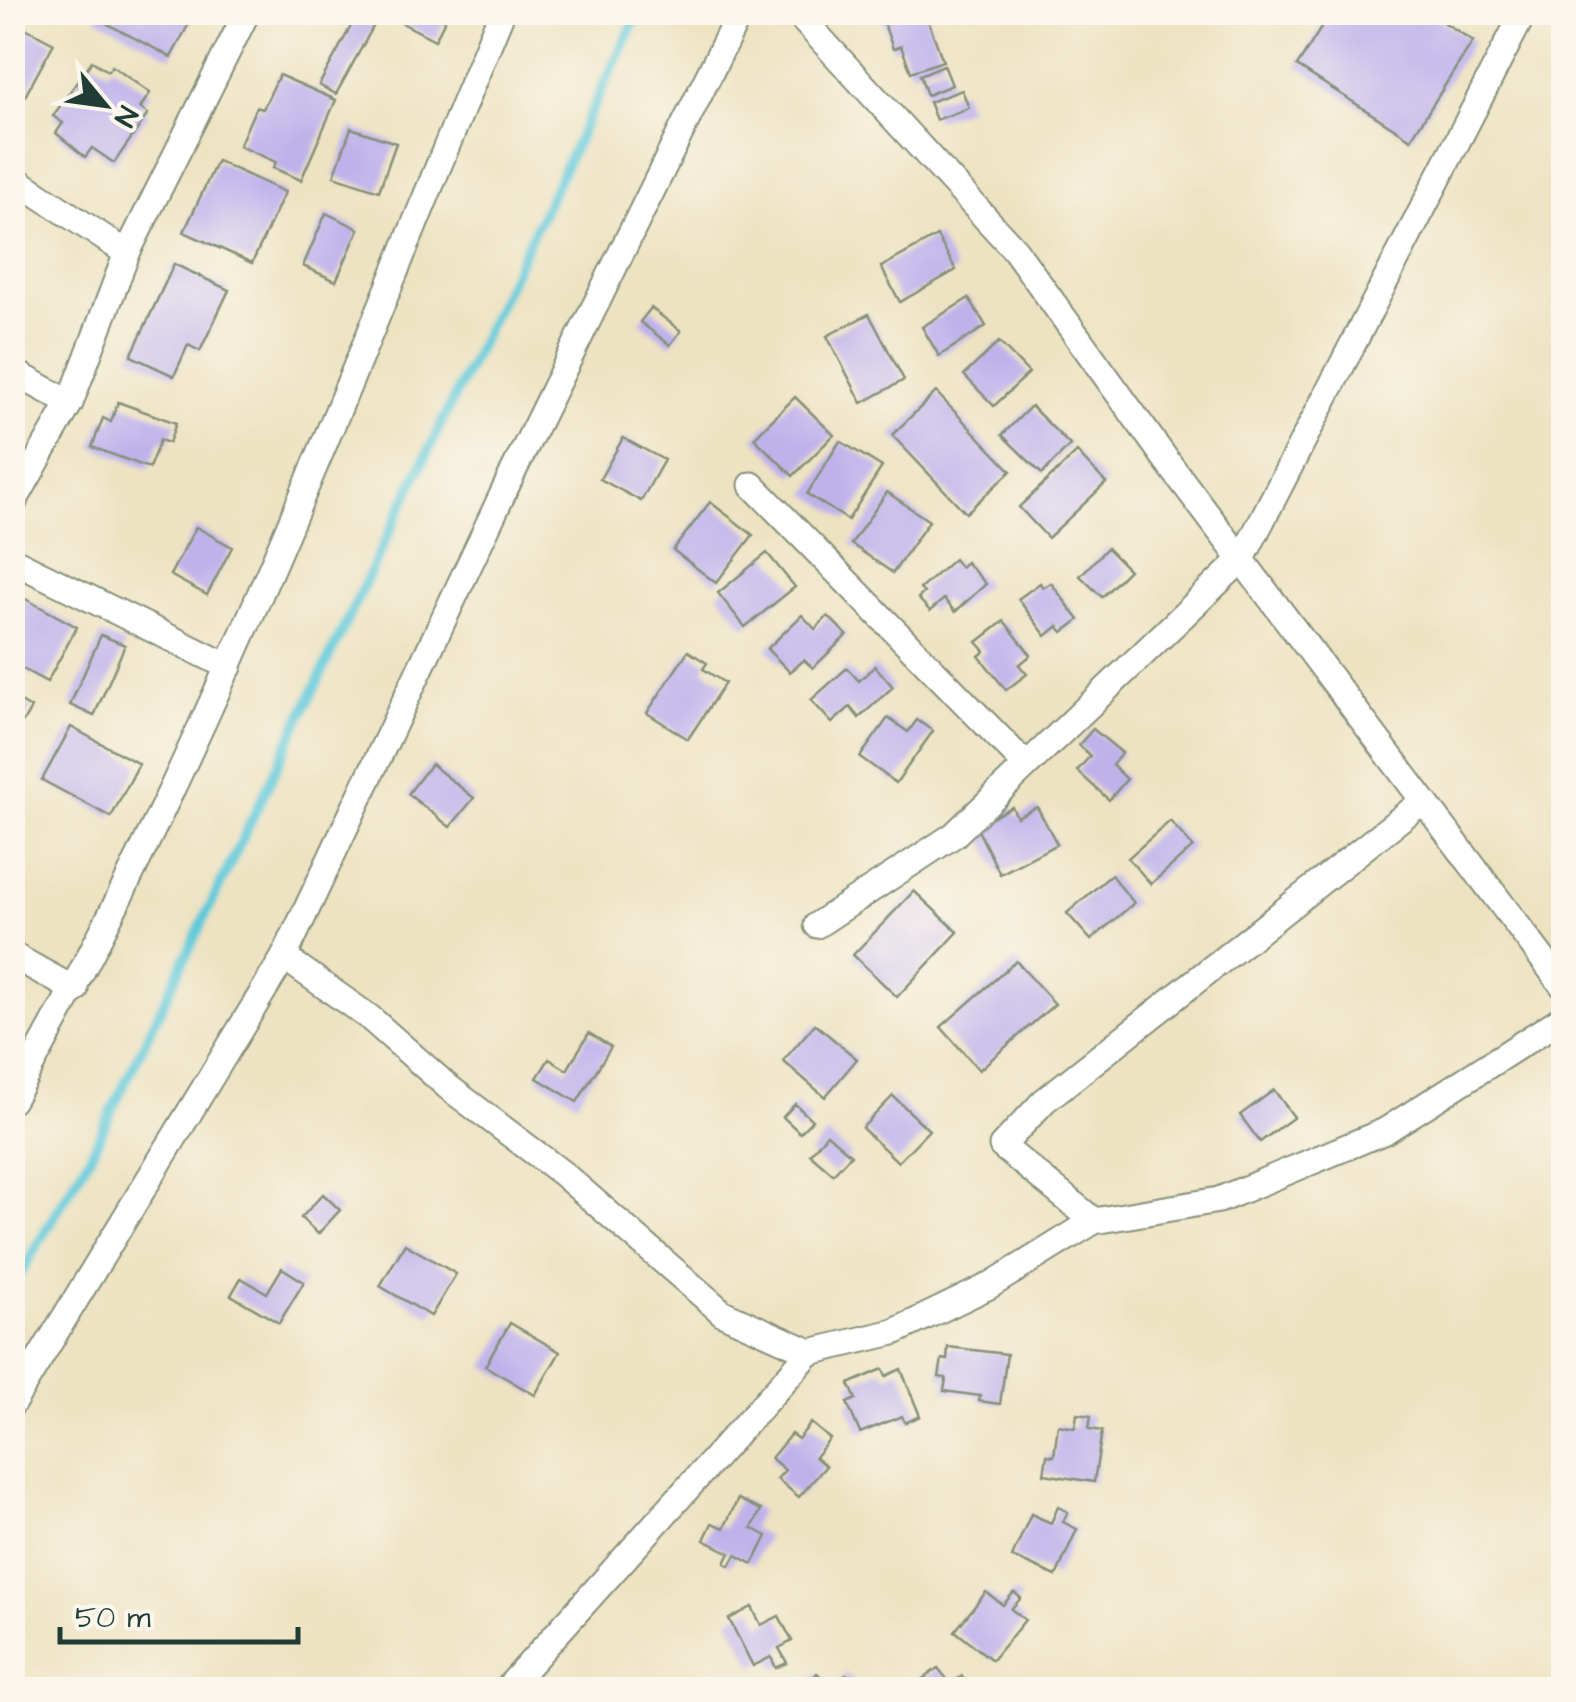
<svg xmlns="http://www.w3.org/2000/svg" width="1576" height="1702" font-family="'Architects Daughter',sans-serif">
<style>
.lines{fill:none;stroke-linecap:round;stroke-linejoin:round}
.stream{stroke:#5fc9d9;stroke-width:10}
.building{fill:#bfb2eb}
.minor-casing{stroke:#86907a;stroke-width:29}
.minor{stroke:#fff;stroke-width:25}
</style>
<rect width="100%" height="100%" fill="#fbf7ec"/>
<filter id="ink" filterUnits="userSpaceOnUse"><feTurbulence type="fractalNoise" baseFrequency=".01" numOctaves="2"/><feDisplacementMap in="SourceGraphic" scale="20" xChannelSelector="R" yChannelSelector="G"/><feConvolveMatrix kernelMatrix="1 2 1 2 8 2 1 2 1" color-interpolation-filters="sRGB"/></filter>
<filter id="wash" filterUnits="userSpaceOnUse"><feTurbulence type="fractalNoise" baseFrequency=".0048" numOctaves="4" result="noise"/><feDisplacementMap in="SourceGraphic" scale="40" xChannelSelector="R" yChannelSelector="G"/><feGaussianBlur stdDeviation="2.25" result="paint"/><feColorMatrix in="noise" values="0 0 0 0 0 0 0 0 0 0 0 0 0 0 0 0 0 1.4 0 .05"/><feComposite in="paint" operator="in"/></filter>
<g filter="url(#wash)">
<rect width="100%" height="100%" fill="#ede2c1"/>
<g class="lines">
<path class="stream" d="M12 1288 92 1152 639 12"/>
</g>
<g id="blocks">
<g class="building">
<path d="M99 12H181L192 18 171 57 96 18Z"/>
<path d="M402 12H449L435 40 398 21Z"/>
<path d="M880 12H925L943 61 911 72 901 46 893 49Z"/>
<path d="M1331 12H1428L1473 41 1411 139 1297 66Z"/>
<path d="M356 17 373 27 336 94 319 85Z"/>
<path d="M12 21 54 43 12 120Z"/>
<path d="M92 61 108 71 112 66 150 93 140 108 148 114 114 163 92 148 85 157 56 133 63 123 53 116Z"/>
<path d="M944 65 952 85 927 95 920 75Z"/>
<path d="M279 75 336 100 301 180 273 168 276 162 239 146 256 107 263 109Z"/>
<path d="M962 90 969 108 936 120 929 102Z"/>
<path d="M351 128 396 143 379 191 334 176Z"/>
<path d="M217 161 285 192 252 263 184 232Z"/>
<path d="M326 213 359 229 336 281 303 266Z"/>
<path d="M937 236 956 270 900 302 881 267Z"/>
<path d="M174 264 229 290 200 351 188 345 174 376 131 356Z"/>
<path d="M969 298 986 326 939 356 922 327Z"/>
<path d="M651 308 681 331 670 345 640 322Z"/>
<path d="M869 314 904 380 862 403 827 336Z"/>
<path d="M999 342 1029 373 994 406 964 375Z"/>
<path d="M936 392 1011 471 966 513 892 435Z"/>
<path d="M795 397 834 435 793 476 754 438Z"/>
<path d="M118 402 176 423 169 443 160 440 149 468 92 447 103 418 111 422Z"/>
<path d="M1031 406 1070 445 1042 474 1002 435Z"/>
<path d="M623 438 664 460 641 501 600 479Z"/>
<path d="M840 441 882 467 848 520 807 494Z"/>
<path d="M1077 452 1106 483 1048 538 1019 507Z"/>
<path d="M887 492 929 521 893 573 851 544Z"/>
<path d="M710 502 753 535 716 583 673 550Z"/>
<path d="M196 527 232 547 207 595 170 575Z"/>
<path d="M1107 548 1129 570 1102 597 1080 576Z"/>
<path d="M767 553 795 587 745 627 718 593Z"/>
<path d="M954 559 960 567 966 562 986 584 955 612 944 599 930 611 918 598 924 593 920 589Z"/>
<path d="M1040 583 1043 588 1051 583 1079 620 1063 632 1058 626 1046 636 1018 599Z"/>
<path d="M20 596 77 627 47 682 12 663V611Z"/>
<path d="M802 615 815 629 828 616 847 635 813 668 804 660 790 672 767 649Z"/>
<path d="M1004 621 1031 655 1019 665 1027 674 1006 690 979 656 985 651 977 642Z"/>
<path d="M101 635 125 645 94 716 70 705Z"/>
<path d="M688 651 707 663 703 669 725 683 688 739 647 713Z"/>
<path d="M875 666 893 687 859 718 850 707 832 723 811 700 847 668 859 681Z"/>
<path d="M12 697 31 708 23 722 16 718 12 724Z"/>
<path d="M888 718 908 732 917 720 933 731 896 783 860 757Z"/>
<path d="M71 727 139 764 111 817 42 780Z"/>
<path d="M1093 729 1122 753 1112 765 1127 779 1109 800 1077 771 1090 756 1079 745Z"/>
<path d="M431 764 474 798 450 827 408 794Z"/>
<path d="M1012 807 1017 817 1037 807 1057 844 1000 874 976 826Z"/>
<path d="M1170 821 1193 847 1151 884 1128 858Z"/>
<path d="M1111 875 1134 903 1091 940 1067 913Z"/>
<path d="M914 891 958 932 897 997 853 955Z"/>
<path d="M1016 961 1055 1004 979 1070 941 1027Z"/>
<path d="M815 1024 857 1059 825 1097 783 1061Z"/>
<path d="M589 1033 611 1047 577 1102 537 1078 549 1059 567 1070Z"/>
<path d="M1274 1090 1294 1117 1260 1142 1240 1115Z"/>
<path d="M893 1096 929 1130 898 1162 862 1128Z"/>
<path d="M795 1104 812 1120 800 1133 783 1117Z"/>
<path d="M827 1134 851 1155 833 1174 810 1154Z"/>
<path d="M323 1194 340 1210 318 1234 301 1218Z"/>
<path d="M405 1244 456 1274 431 1316 380 1286Z"/>
<path d="M282 1268 304 1282 279 1323 231 1295 241 1278 267 1293Z"/>
<path d="M510 1323 560 1352 535 1395 485 1366Z"/>
<path d="M948 1347 1007 1354 1000 1404 979 1401 980 1396 944 1391 946 1378 939 1377 942 1359 947 1360Z"/>
<path d="M883 1369 886 1376 901 1369 920 1416 905 1423 902 1416 860 1433 847 1403 856 1399 849 1384Z"/>
<path d="M1077 1414 1091 1416 1089 1429 1102 1431 1094 1482 1044 1474 1047 1455 1054 1456 1058 1425 1075 1428Z"/>
<path d="M811 1423 830 1439 815 1457 826 1466 799 1497 777 1479 785 1470 771 1458 791 1434 798 1439Z"/>
<path d="M738 1499 761 1510 752 1528 767 1536 753 1564 736 1555 730 1566 725 1563 730 1553 704 1540 712 1523 724 1528Z"/>
<path d="M1058 1507 1068 1512 1063 1522 1077 1529 1056 1576 1012 1557 1031 1514 1051 1523Z"/>
<path d="M986 1592 1003 1605 1014 1592 1021 1598 1011 1609 1025 1620 992 1660 955 1631Z"/>
<path d="M752 1607 761 1625 779 1616 792 1641 779 1648 787 1663 776 1668 771 1657 753 1666 729 1619Z"/>
<path d="M938 1668 951 1684 962 1676 966 1681 958 1690H898L909 1681 913 1686Z"/>
<path d="M817 1673 833 1688 846 1674 863 1690H802Z"/>
</g>
</g>
</g>
<g filter="url(#ink)">
<use href="#blocks" fill-opacity="0" stroke="#86907a" stroke-width="2.5"/>
<g class="lines">
<defs>
<g id="minor">
<path d="M796 12 1015 250 1167 461 1564 987"/>
<path d="M12 177 127 253"/>
<path d="M12 371 70 403"/>
<path d="M752 485 1026 765"/>
<path d="M12 505 70 403 127 253 247 12"/>
<path d="M12 560 229 667"/>
<path d="M817 925 954 835 1242 559 1524 12"/>
<path d="M12 955 75 990"/>
<path d="M284 957 370 1018 448 1087 563 1174 723 1313 810 1352 894 1332 989 1286 1094 1221 1219 1200 1385 1131 1564 1017"/>
<path d="M12 1100C208 754 349 379 502 12"/>
<path d="M1094 1221 1002 1146 1044 1101 1423 801"/>
<path d="M12 1404 284 957 514 470 740 12"/>
<path d="M506 1690 810 1352"/>
</g>
</defs>
<use href="#minor" class="minor-casing"/>
<use href="#minor" class="minor"/>
</g>
</g>
<rect width="1576" height="1702" fill="none" stroke="#fbf7ec" stroke-width="50"/>
<g transform="translate(105 105) rotate(119)" stroke="#fbf7ec" stroke-width="8" paint-order="stroke">
<path d="M0-8L18 38L0 25L-18 38Z" fill="#1f3d34"/>
<text y="-15" font-size="28" font-weight="bold" text-anchor="middle" fill="#1f3d34">N</text>
</g>
<path d="M60 1627v15h238v-15" fill="none" stroke="#1f3d34" stroke-width="5"/>
<text x="75" y="1627" font-size="30" fill="#1f3d34" stroke="#fbf7ec" stroke-width="8" paint-order="stroke">50 m</text>
</svg>
